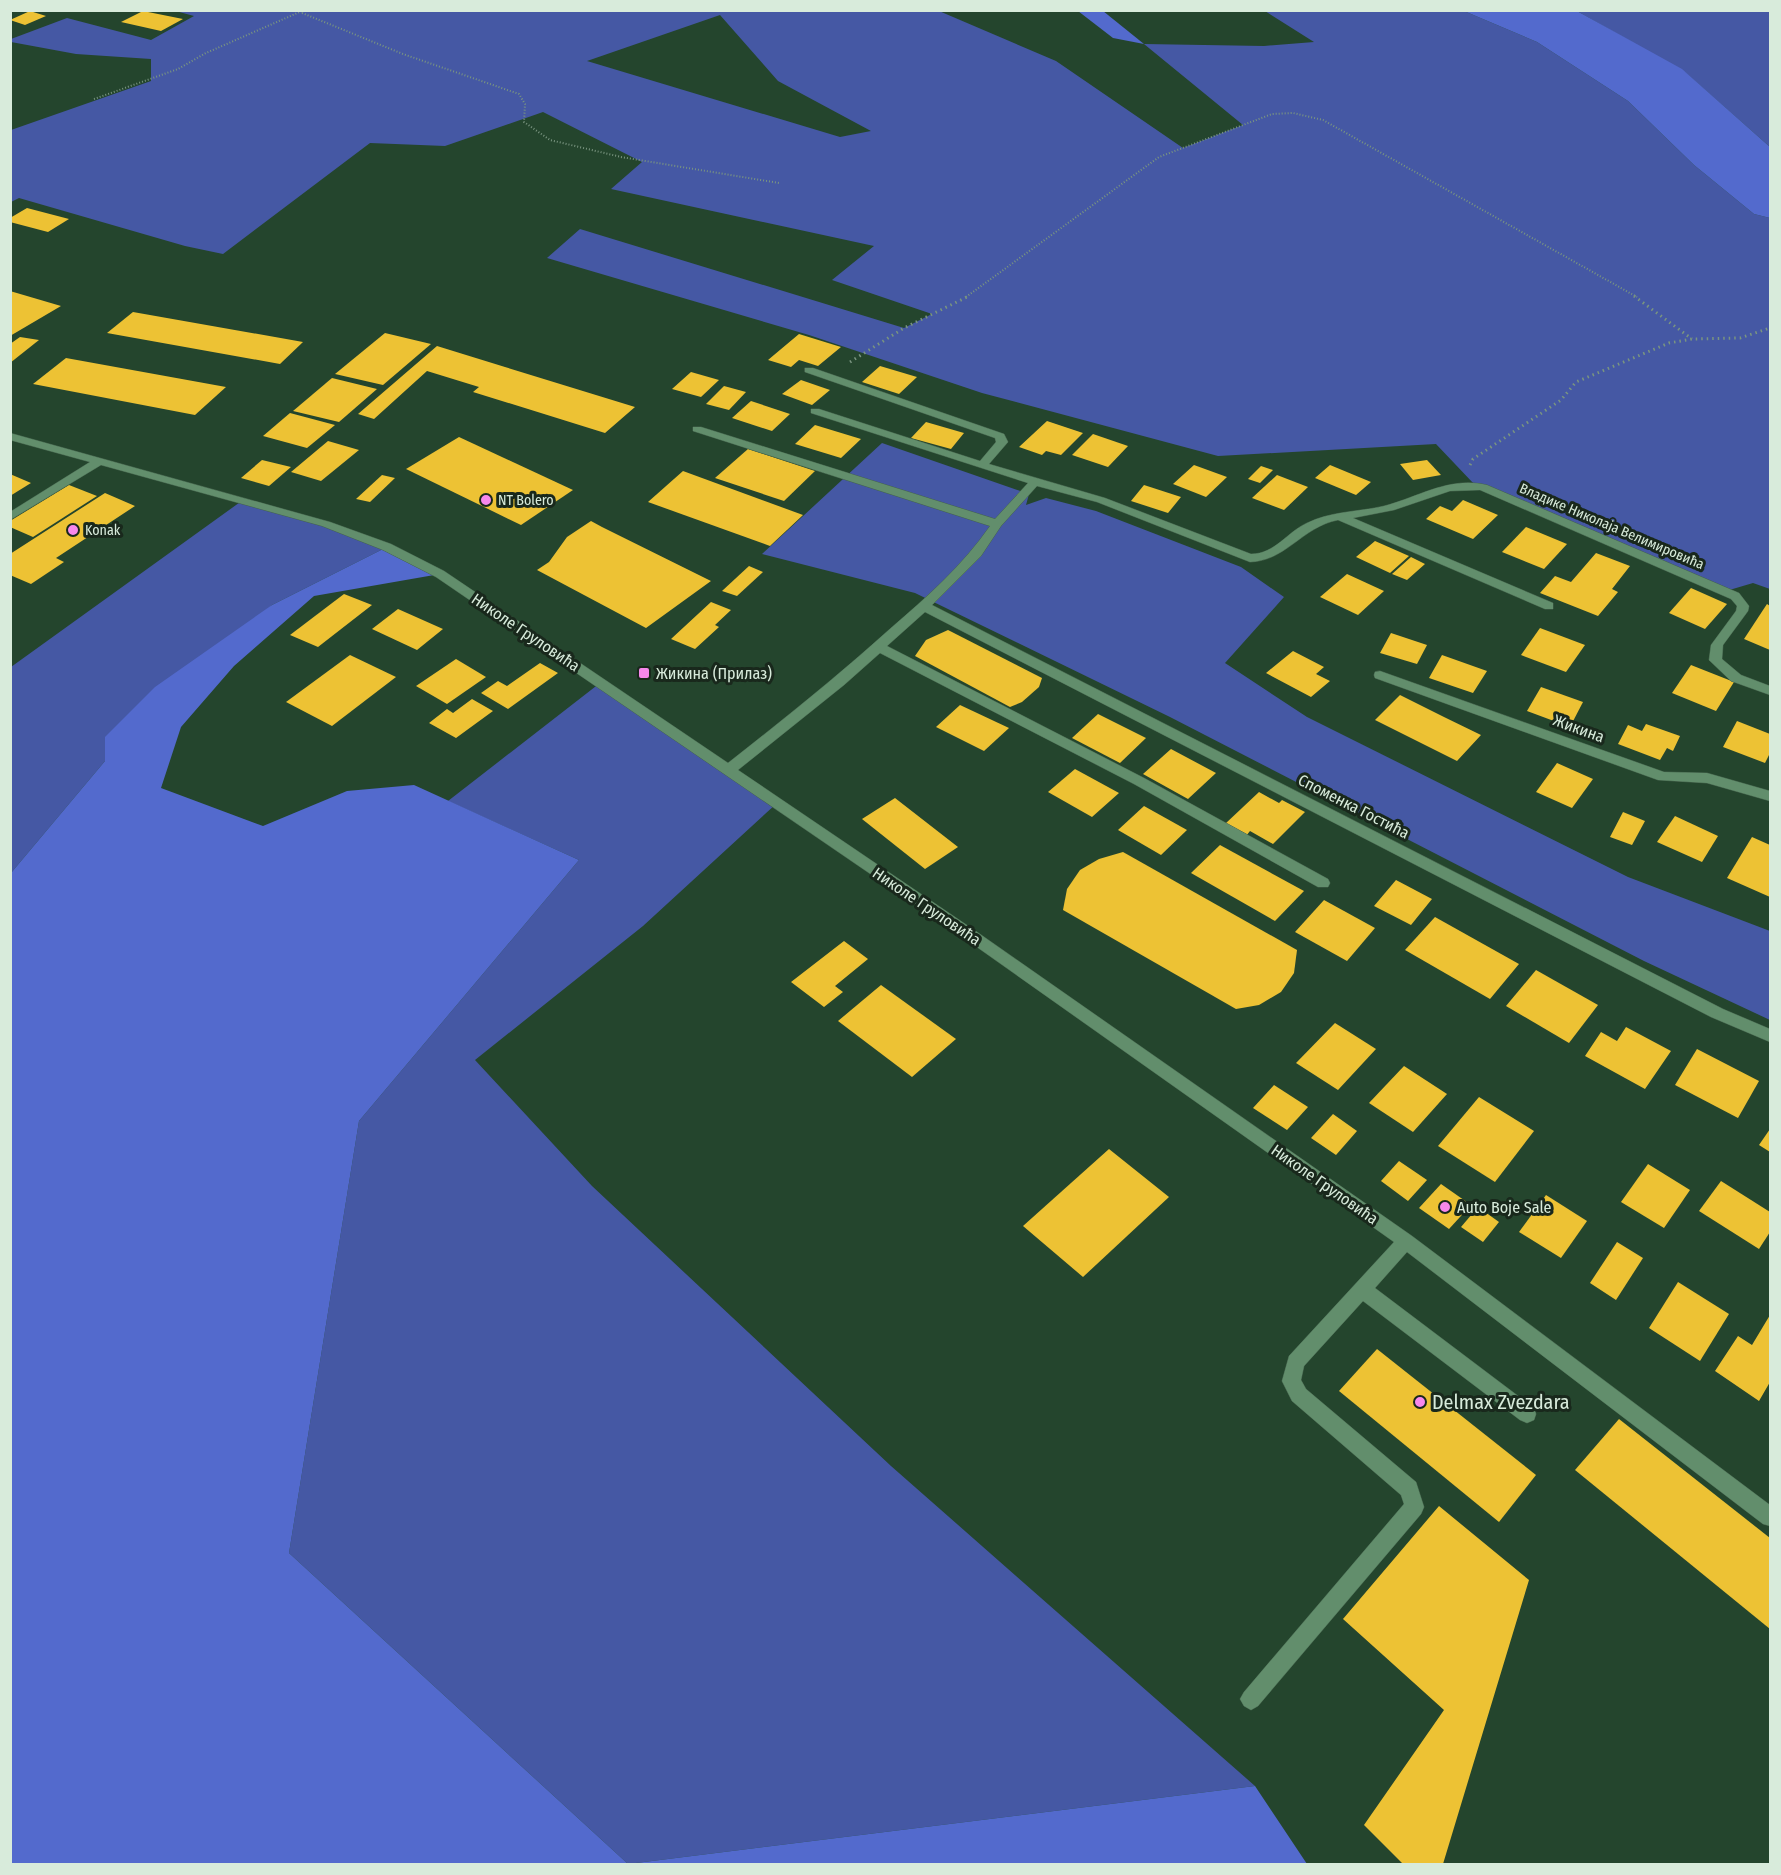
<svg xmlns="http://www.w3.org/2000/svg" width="1781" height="1875" font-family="'Fira Sans Condensed',sans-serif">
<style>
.green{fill:#4558a4;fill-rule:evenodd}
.forest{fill:#536acd}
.building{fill:#edc234}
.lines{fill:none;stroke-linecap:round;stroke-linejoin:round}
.minor-casing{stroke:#44634c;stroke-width:1}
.path-far1{stroke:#7a9580;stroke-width:2;stroke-dasharray:1 2;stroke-linecap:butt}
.path{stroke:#7a9580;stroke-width:3;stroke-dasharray:1.5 4;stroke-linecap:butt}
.minor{fill:#628e6c;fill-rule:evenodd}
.poi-dot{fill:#f788ec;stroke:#19281c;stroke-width:2}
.labels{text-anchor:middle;stroke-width:6;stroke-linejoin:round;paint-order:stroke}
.far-poi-label{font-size:14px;fill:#d8ebdb;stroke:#19281c;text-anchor:start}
.far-street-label{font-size:14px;fill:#d8ebdb;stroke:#19281c}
.street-label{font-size:16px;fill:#d8ebdb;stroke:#19281c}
.poi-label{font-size:16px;fill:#d8ebdb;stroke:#19281c;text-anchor:start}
.near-poi-label{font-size:20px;fill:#d8ebdb;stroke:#19281c;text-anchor:start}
</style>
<rect width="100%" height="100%" fill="#24452d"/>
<g class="green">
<path d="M172 10 939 11 1056 61 1183 148 1243 125 1144 44 1264 46 1314 42 1265 11H1464L1537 42 1628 101 1694 165 1754 214 1770 218V589L1753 583 1726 591 1474 484 1436 444 1218 456 982 393 809 335 547 258 580 229 904 328 932 314 832 280 874 246 611 189 642 162 543 112 445 146 370 143 223 254 185 246 19 198 11 202V130L151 81V59L76 54 11 42V39L67 18 151 40 194 16ZM720 15 778 81 871 131 840 137 587 61Z"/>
<path d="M1577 11H1770V147L1686 73Z"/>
<path d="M882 443 1029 494 1026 505 1046 498 1096 511 1241 567 1284 597 1225 663 1307 717 1628 877 1770 931V1020L1644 961 1170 717 915 593 762 554Z"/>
<path d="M243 500 387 547 272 605 105 761 11 873V667Z"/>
<path d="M600 683 776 804 643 926 475 1060 592 1186 891 1466 1255 1786 628 1864 289 1553 359 1121 579 860 448 801Z"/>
</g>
<g class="forest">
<path d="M1078 11H1103L1144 44 1113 38Z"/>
<path d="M1464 11H1577L1682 69 1770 147V218L1754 214 1694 165 1628 101 1537 42Z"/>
<path d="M387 547 440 574 314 596 234 666 181 727 161 788 263 826 347 791 414 785 579 860 359 1121 289 1553 628 1864 1255 1786 1307 1864H11V873L105 761V737L155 687 272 605Z"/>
</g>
<g class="building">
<path d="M30 11 46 16 25 25 10 20Z"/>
<path d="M143 11 183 19 161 31 121 22Z"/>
<path d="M27 208 69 219 48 232 10 222V218Z"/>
<path d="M10 291 61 306 10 336Z"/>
<path d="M133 312 303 342 280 364 107 333Z"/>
<path d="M385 333 431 344 383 385 335 374Z"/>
<path d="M799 334 841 347 818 366 799 360 791 367 768 360Z"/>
<path d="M20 337 39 340 10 363V344Z"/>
<path d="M437 346 505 367 635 407 605 433 473 392 479 387 427 371 374 419 358 414Z"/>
<path d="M66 358 226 387 195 415 33 384Z"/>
<path d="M880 366 917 377 899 394 862 382Z"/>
<path d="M691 372 719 380 701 397 672 389Z"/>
<path d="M332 378 377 389 339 422 293 411Z"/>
<path d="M801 380 830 390 812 405 782 394Z"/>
<path d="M724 386 746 392 729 410 706 404Z"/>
<path d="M751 401 790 414 772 431 732 418Z"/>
<path d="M290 413 335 425 307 448 263 436Z"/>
<path d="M1047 421 1083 433 1061 455 1046 451 1042 455 1019 447Z"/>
<path d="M926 422 964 433 951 449 911 438Z"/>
<path d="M815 425 861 439 841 458 795 444Z"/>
<path d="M1093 434 1128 446 1108 467 1072 455Z"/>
<path d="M459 437 573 490 521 525 406 469Z"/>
<path d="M328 441 359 450 321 481 291 472Z"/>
<path d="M748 449 815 471 784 501 715 478Z"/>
<path d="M262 460 291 467 269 486 241 478Z"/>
<path d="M1427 460 1441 475 1413 480 1400 464Z"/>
<path d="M1194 465 1227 477 1206 497 1173 484Z"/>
<path d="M1330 465 1371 482 1356 495 1315 478Z"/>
<path d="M1261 466 1273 470 1260 483 1248 479Z"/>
<path d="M683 471 803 515 770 546 648 502Z"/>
<path d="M10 474 31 483 10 496Z"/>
<path d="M382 475 395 478 370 502 356 499Z"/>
<path d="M1277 475 1308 487 1284 510 1252 498Z"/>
<path d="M69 485 97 496 33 537 10 527V521Z"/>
<path d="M1144 485 1181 497 1168 513 1131 501Z"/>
<path d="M105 493 135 506 56 558 64 562 31 584 10 575V554Z"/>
<path d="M1463 500 1498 515 1473 539 1426 519 1440 506 1452 511Z"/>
<path d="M591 521 602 527 711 581 646 628 537 570 549 562 567 537Z"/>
<path d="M1526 527 1567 544 1544 569 1502 552Z"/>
<path d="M1375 541 1409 556 1390 573 1356 557Z"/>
<path d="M1596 553 1630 566 1612 589 1618 592 1598 616 1540 593 1555 576 1571 582Z"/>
<path d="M1411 557 1425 564 1407 580 1392 574Z"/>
<path d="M749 566 763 572 737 596 722 591Z"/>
<path d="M1347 574 1384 591 1358 615 1320 597Z"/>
<path d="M1691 588 1727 604 1705 629 1669 613Z"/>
<path d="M344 594 372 605 318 647 290 635Z"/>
<path d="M711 602 731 610 715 625 719 627 695 649 671 639Z"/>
<path d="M1767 604 1770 606V650L1744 639Z"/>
<path d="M398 609 443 629 417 650 372 629Z"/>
<path d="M1540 628 1585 645 1566 672 1521 655Z"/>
<path d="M948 630 1042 678 1039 687 1022 702 1010 707 915 656 926 640Z"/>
<path d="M1391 633 1427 645 1417 664 1380 653Z"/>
<path d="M1293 651 1324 667 1316 674 1330 681 1311 697 1266 673Z"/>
<path d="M350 655 396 677 332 726 286 702Z"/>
<path d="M1442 655 1487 671 1473 693 1429 678Z"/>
<path d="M456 659 486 677 447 704 416 686Z"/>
<path d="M540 663 558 673 508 709 481 693 498 681 507 686Z"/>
<path d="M1691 665 1734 682 1716 711 1672 693Z"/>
<path d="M1541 687 1583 702 1570 727 1527 711Z"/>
<path d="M1400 695 1444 717 1481 735 1457 761 1375 720Z"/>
<path d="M472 699 493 711 456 738 429 723 447 709 453 713Z"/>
<path d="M960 705 1009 728 984 751 936 727Z"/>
<path d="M1098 714 1146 738 1120 763 1072 738Z"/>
<path d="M1737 721 1770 734V753L1765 763 1723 747Z"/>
<path d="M1646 724 1680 736 1673 751 1667 748 1660 760 1618 744 1628 725 1642 731Z"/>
<path d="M1171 749 1216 773 1188 799 1143 774Z"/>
<path d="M1557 763 1593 779 1572 808 1536 792Z"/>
<path d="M1075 769 1119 793 1092 817 1048 792Z"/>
<path d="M1259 792 1279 803 1282 800 1305 812 1273 844 1250 831 1246 836 1225 824Z"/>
<path d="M895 798 958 847 925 869 862 819Z"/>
<path d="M1144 806 1187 830 1161 855 1118 830Z"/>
<path d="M1623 812 1645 821 1632 845 1610 837Z"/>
<path d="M1675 816 1718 836 1702 862 1657 842Z"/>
<path d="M1752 837 1770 845V897L1727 878Z"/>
<path d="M1220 845 1304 891 1275 921 1191 873Z"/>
<path d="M1123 852 1297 950 1294 973 1281 992 1259 1005 1236 1009 1063 910 1067 889 1080 870 1099 859Z"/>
<path d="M1396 880 1432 899 1411 925 1374 906Z"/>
<path d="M1324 900 1375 928 1347 961 1295 932Z"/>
<path d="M1435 917 1519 964 1490 999 1405 950Z"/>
<path d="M844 941 868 959 835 986 843 992 824 1007 791 982Z"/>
<path d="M1536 970 1598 1005 1569 1043 1506 1006Z"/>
<path d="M881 985 956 1039 912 1077 838 1021Z"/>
<path d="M1335 1023 1376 1049 1338 1090 1296 1063Z"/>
<path d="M1626 1027 1671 1051 1645 1089 1585 1056 1601 1032 1617 1041Z"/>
<path d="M1697 1049 1759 1081 1738 1118 1675 1085Z"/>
<path d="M1404 1066 1447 1094 1413 1132 1369 1103Z"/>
<path d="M1274 1085 1308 1107 1287 1130 1253 1108Z"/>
<path d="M1479 1097 1534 1131 1495 1182 1438 1146Z"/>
<path d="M1333 1114 1357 1131 1336 1155 1311 1138Z"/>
<path d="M1770 1129V1152L1759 1145Z"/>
<path d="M1109 1149 1169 1197 1083 1277 1023 1226Z"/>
<path d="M1399 1161 1427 1180 1408 1201 1381 1181Z"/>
<path d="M1648 1164 1690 1190 1664 1228 1621 1202Z"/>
<path d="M1721 1181 1770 1212V1232L1759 1249 1699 1211Z"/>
<path d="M1441 1184 1471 1205 1449 1229 1419 1208Z"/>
<path d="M1546 1195 1587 1221 1561 1258 1519 1232Z"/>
<path d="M1478 1207 1499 1222 1483 1242 1461 1227Z"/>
<path d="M1617 1242 1643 1258 1616 1300 1590 1283Z"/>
<path d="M1678 1282 1729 1314 1700 1361 1649 1328Z"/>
<path d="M1770 1315V1382L1759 1401 1715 1371 1738 1336 1752 1345Z"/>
<path d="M1377 1349 1536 1475 1499 1522 1339 1391Z"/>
<path d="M1619 1419 1770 1538V1629L1575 1470Z"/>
<path d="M1439 1506 1529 1580 1443 1864H1403L1364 1825 1444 1710 1343 1619Z"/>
</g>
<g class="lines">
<defs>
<g id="minor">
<path d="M805 368H813L1004 434 1008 442 989 464 1105 498 1251 554C1275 554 1287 532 1307 523 1331 511 1359 512 1384 506 1419 497 1449 476 1487 485L1739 593 1749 606 1748 611 1723 645 1722 659 1741 675 1770 686V695L1731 681 1709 660 1711 645 1736 611 1737 606 1731 599 1480 490 1450 491 1394 510 1353 518 1553 603V609H1545L1338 520C1302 527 1286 561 1250 562L1097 502 1037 486 1001 526 981 556 932 605 1723 1009 1770 1029V1042L1711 1017 925 612 887 646 1144 778 1328 879 1330 883 1328 887H1318L1134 784 880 653 844 685 738 770 977 932 1412 1236 1770 1505V1526L1763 1524 1407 1252 1375 1288 1534 1408 1536 1414 1534 1420 1527 1423 1520 1420 1363 1301 1304 1366 1301 1380 1306 1389 1416 1482 1424 1507 1421 1514 1258 1706 1251 1710 1244 1706 1240 1699 1244 1692 1404 1504 1401 1495 1292 1401 1282 1381 1289 1356 1394 1242 967 940 436 577 383 550 322 526 101 465 10 520V512L90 462 10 440V433L330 522 391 544 444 571 728 763C784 719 839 675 891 628 927 597 963 565 990 526L693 431V427H701L995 519 1028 483 811 413V409H819L980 461 996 442 995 438 805 372Z"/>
<path d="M1380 671 1664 772 1707 773 1770 791V801L1707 783 1658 780 1375 678 1374 675 1375 672Z"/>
</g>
</defs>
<use href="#minor" class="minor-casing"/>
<g class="path-far1">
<path d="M302 13 403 54 519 94 525 104 524 122 550 140 621 157 779 183"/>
<path d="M94 99 178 69 206 53 302 11"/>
<path d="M966 297 1159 157 1272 114 1293 113 1323 120 1637 297"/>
</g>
<g class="path">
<path d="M1634 296 1692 339"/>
<path d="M850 362 904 328 969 296"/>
<path d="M1470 465 1473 459 1561 400 1576 382 1669 343 1692 339 1740 338 1770 328"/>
</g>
<use href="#minor" class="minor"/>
</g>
<g class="poi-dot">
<circle cx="486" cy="500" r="6"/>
<circle cx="73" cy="530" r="6"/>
<rect x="638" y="667" width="12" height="12" rx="3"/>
<circle cx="1445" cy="1207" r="6"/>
<circle cx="1420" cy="1402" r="6"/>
</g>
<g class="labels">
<g class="far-poi-label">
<text x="498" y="505">NT Bolero</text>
<text x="85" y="535">Konak</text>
</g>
<g class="far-street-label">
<text transform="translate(1612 526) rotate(23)" y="5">Владике Николаја Велимировића</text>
</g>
<g class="street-label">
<text transform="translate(526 632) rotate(34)" y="6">Николе Груловића</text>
<text transform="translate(1579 728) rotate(20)" y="6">Жикина</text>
<text transform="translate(1354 806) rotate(27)" y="6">Споменка Гостића</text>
<text transform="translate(927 906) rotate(34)" y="6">Николе Груловића</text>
<text transform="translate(1325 1184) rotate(35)" y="6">Николе Груловића</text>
</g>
<g class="poi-label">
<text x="656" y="679">Жикина (Прилаз)</text>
<text x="1457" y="1213">Auto Boje Sale</text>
</g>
<g class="near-poi-label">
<text x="1432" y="1409">Delmax Zvezdara</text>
</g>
</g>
<rect width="1781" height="1875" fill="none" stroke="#d8ebdb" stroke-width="24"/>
</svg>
